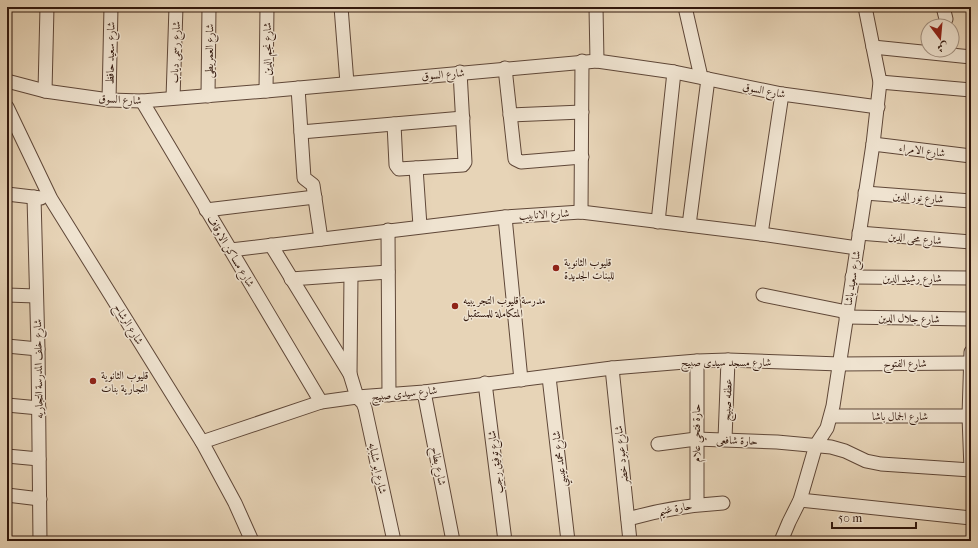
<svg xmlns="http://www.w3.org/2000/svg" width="978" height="548" font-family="'IM FELL French Canon',Amiri,serif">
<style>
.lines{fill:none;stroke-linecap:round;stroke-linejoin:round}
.minor-casing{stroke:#5f4738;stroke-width:15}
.minor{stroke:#efe3d0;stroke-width:13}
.poi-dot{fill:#8f2418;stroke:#efe3d0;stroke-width:1.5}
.labels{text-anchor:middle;stroke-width:3;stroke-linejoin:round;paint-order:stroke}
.street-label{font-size:11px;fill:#32180d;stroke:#efe3d0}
.poi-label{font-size:11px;fill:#32180d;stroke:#efe3d0;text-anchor:start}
</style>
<rect width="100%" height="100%" fill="#e7d4b7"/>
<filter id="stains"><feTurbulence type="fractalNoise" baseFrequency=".005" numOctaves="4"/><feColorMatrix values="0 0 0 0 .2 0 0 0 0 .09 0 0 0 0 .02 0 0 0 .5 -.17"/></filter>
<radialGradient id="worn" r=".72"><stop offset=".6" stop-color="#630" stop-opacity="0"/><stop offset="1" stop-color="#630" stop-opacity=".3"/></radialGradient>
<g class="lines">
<defs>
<g id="minor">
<path d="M341 7 347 83"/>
<path d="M596 7 597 61"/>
<path d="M685 7 701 77"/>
<path d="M943 7 946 19"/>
<path d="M873 47 971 57"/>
<path d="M505 68 515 159 521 162 582 157"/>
<path d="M7 81 45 91 109 100 142 101 266 91 597 61 674 72 782 94 878 107"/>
<path d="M880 82 971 90"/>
<path d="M298 88 304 178 313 185 321 239"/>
<path d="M45 91 47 7"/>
<path d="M266 91 267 7"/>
<path d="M208 96 209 7"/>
<path d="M173 98 176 7"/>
<path d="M109 100 111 7"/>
<path d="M142 101 321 402"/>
<path d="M7 107 51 199 202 442 235 503 252 541"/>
<path d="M510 115 582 112"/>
<path d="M394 124 396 165 399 169 463 165 465 162 460 72"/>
<path d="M301 132 463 118"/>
<path d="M873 144 971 156"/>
<path d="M416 168 420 226"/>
<path d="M865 193 971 201"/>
<path d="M7 194 41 198"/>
<path d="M34 197 38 349 40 541"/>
<path d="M206 210 315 197"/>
<path d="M581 212 582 61"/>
<path d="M505 217 521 380"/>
<path d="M658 222 674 72"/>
<path d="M689 225 708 79"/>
<path d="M388 230 389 395"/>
<path d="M859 233 971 242"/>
<path d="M761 234 782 94"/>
<path d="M271 245 350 374"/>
<path d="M231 250 505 217 581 212 761 234 857 248"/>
<path d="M351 275 350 374 357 397 363 403 365 408 394 541"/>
<path d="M852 277 971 278"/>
<path d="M291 279 388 272"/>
<path d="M7 295 36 296"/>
<path d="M763 295 847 312"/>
<path d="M846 317 971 319"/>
<path d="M7 346 38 349"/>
<path d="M971 352 969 416 971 470"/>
<path d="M697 361V504"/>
<path d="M612 368 630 541"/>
<path d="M549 377 568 541"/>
<path d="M485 383 505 541"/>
<path d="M424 392 453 541"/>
<path d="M7 405 39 408"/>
<path d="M831 416H969"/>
<path d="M725 439 728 360"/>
<path d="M202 442 321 402 357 397 424 392 612 368 697 361 728 360 840 364 970 363"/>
<path d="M658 444 696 439 777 442 831 447 845 451 866 461 881 464 971 470"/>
<path d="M7 456 39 459"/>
<path d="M7 495 40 499"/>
<path d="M800 500 971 518"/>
<path d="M628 519C659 510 690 505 723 503"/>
<path d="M781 541 789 522 800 500 816 445 827 428 833 406 873 144 880 82 865 7"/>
</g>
</defs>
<use href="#minor" class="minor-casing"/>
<use href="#minor" class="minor"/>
</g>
<g class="poi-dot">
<circle cx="556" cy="268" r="4"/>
<circle cx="455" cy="306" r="4"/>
<circle cx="93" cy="381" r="4"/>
</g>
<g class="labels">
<g class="street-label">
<text transform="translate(267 49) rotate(-90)" y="4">شارع نجم الدين</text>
<text transform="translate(209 51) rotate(-89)" y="4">شارع العمريطى</text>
<text transform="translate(175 52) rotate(-88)" y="4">شارع رسمى دياب</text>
<text transform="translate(110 53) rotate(-89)" y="4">شارع سعيد حافظ</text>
<text transform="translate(443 74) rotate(-5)" y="4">شارع السوق</text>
<text transform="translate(764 90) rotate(11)" y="4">شارع السوق</text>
<text transform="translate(120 99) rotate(3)" y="4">شارع السوق</text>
<text transform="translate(922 150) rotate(7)" y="4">شارع الامراء</text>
<text transform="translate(918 197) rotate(4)" y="4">شارع نور الدين</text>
<text transform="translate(544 214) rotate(-3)" y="4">شارع الانابيب</text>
<text transform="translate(915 238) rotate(5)" y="4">شارع محى الدين</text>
<text transform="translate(231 251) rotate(59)" y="4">شارع مساكن الاوقاف</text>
<text transform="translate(852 278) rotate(-81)" y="4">شارع سعيد باشا</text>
<text x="912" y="282">شارع رشيد الدين</text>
<text transform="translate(909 318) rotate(1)" y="4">شارع جلال الدين</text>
<text transform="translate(129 324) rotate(58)" y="4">شارع الرشاح</text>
<text x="726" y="366">شارع مسجد سيدى صبيح</text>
<text x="905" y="367">شارع الفتوح</text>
<text transform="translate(38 369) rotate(-91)" y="4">شارع خلف المدرسة التجاريه</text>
<text transform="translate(404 393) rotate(-6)" y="4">شارع سيدى صبيح</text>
<text transform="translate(727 400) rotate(-88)" y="4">عطفه صبيح</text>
<text x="900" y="420">شارع الجمال باشا</text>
<text transform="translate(696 433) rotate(-90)" y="4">حارة فتحي علام</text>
<text transform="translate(737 440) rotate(2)" y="4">حارة شافعى</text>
<text transform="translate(621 455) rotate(-96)" y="4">شارع عبود خضر</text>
<text transform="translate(559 459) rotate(-97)" y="4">شارع محمد عيسي</text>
<text transform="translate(495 462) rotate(-97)" y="4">شارع توفيق رجب</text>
<text transform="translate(439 466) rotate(79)" y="4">شارع بطاح</text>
<text transform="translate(378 468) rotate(78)" y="4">شارع ابو شلبايه</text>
<text transform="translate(675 508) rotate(-10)" y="4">حارة غنيم</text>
</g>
<g class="poi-label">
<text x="564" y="266">قليوب الثانوية<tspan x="564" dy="13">للبنات الجديدة</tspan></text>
<text x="463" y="304">مدرسة قليوب التجريبيه<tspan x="463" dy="13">المتكاملة للمستقبل</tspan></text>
<text x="101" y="379">قليوب الثانوية<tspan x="101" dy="13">التجارية بنات</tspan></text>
</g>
</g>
<rect width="978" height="548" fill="none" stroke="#e7d4b7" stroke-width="24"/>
<rect x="8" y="8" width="962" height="532" fill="none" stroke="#32180d" stroke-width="2"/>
<rect x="12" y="12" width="954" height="524" fill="none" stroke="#32180d"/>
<g transform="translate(940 38) rotate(164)"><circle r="19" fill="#efe3d0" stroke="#a39282"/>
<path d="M0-3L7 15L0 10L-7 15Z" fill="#8f2418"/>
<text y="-6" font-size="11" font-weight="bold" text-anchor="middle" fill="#32180d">ش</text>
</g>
<path d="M832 522v6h84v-6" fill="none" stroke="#32180d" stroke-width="2"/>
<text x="838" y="522" font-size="12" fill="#32180d" stroke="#efe3d0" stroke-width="3" paint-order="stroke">50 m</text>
<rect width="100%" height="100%" filter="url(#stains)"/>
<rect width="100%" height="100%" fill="url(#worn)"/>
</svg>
